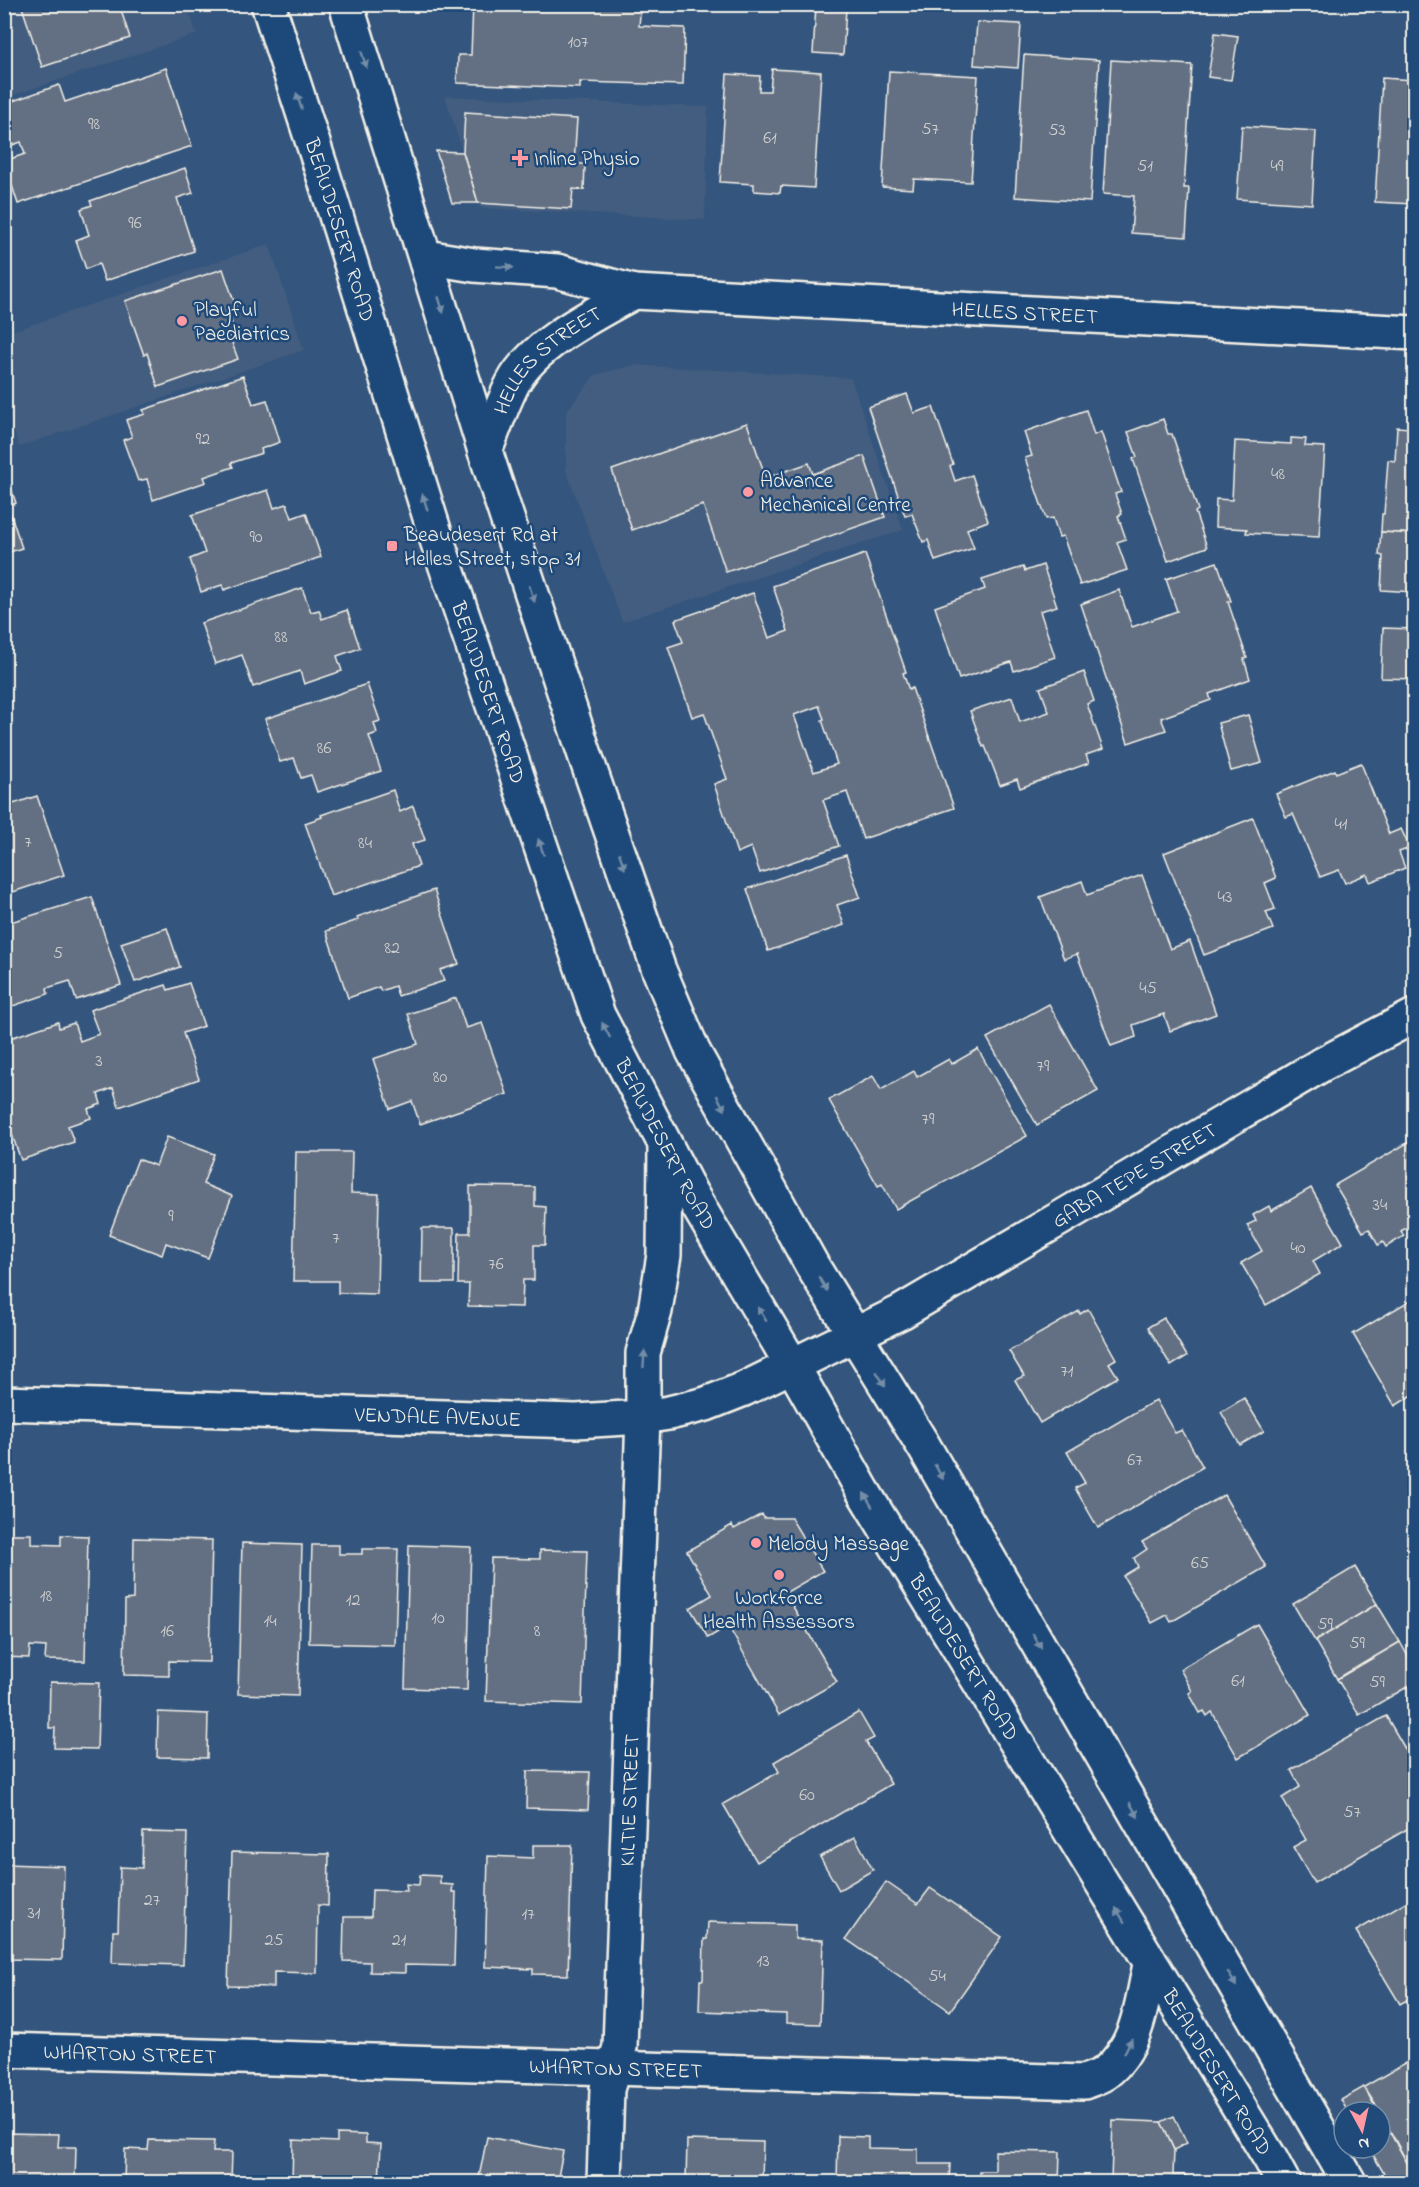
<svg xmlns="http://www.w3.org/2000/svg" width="1419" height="2187" font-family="'Indie Flower',sans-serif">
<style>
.built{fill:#425d7f}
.building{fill:#646f83;stroke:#f4f1e8;stroke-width:1.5;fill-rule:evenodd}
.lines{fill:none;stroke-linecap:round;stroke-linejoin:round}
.street-casing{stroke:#f4f1e8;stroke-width:38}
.highway-casing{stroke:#f4f1e8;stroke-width:38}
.street{stroke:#1f4a7a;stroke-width:33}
.highway{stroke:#1f4a7a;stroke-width:33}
.oneway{fill:#748da6}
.poi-dot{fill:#ff9aa2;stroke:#1f4a7a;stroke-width:2}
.labels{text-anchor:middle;stroke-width:5;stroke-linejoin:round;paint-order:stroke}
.number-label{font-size:18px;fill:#d0d0cf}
.poi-label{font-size:21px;fill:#f4f1e8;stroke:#1f4a7a;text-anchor:start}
.street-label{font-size:21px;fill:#f4f1e8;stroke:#1f4a7a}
</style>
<rect width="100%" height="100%" fill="#34557d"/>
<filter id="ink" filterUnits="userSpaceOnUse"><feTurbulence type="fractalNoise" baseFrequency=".0167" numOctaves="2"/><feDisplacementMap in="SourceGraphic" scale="12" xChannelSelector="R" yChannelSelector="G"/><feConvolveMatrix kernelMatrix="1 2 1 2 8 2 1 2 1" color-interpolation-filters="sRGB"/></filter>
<g filter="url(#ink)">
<g class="built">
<path d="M4 5H187L197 34 5 98Z"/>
<path d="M445 96 708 107 705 220 480 208Z"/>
<path d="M269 244 304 350 19 447 5 404 4 334Z"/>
<path d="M634 365 851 378 903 530 622 622 566 470V412L595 375Z"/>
</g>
<g class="building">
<path d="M21 4H119L130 38 42 67Z"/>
<path d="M473 4H641L639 26 685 28 683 85 580 82V88L457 83 458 55H471Z"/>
<path d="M816 6 846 8 843 55 813 53Z"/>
<path d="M977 22 1021 24 1018 68 974 65Z"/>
<path d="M1215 33 1238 36 1231 80 1208 77Z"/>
<path d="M1024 55 1099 60 1090 202 1015 197Z"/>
<path d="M1111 60 1192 65 1184 188H1189L1186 237 1131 233 1134 196 1103 194Z"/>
<path d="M166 68 192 146 18 204 4 161 25 154 21 142 4 148V104L59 85 65 102Z"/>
<path d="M772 69 821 72 814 188 781 186 780 193 754 191V184L720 182 727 74 760 76 759 91H770Z"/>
<path d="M889 71 978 76 971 182 914 179 913 189 882 187Z"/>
<path d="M1382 78 1414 80V204L1375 202Z"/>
<path d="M465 112 577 119 574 164H585L584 190 573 189 571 209 478 203 463 152Z"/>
<path d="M1242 126 1316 131 1312 204 1237 199Z"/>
<path d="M436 151 463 152 478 203H452Z"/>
<path d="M185 168 193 193 177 198 194 251 105 281 99 264 86 269 76 240 89 235 81 209 92 205 90 201Z"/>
<path d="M223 269 237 310 228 313 234 329 228 332 238 359 158 387 147 353 144 355 125 301Z"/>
<path d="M243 376 253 404 267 400 280 442 261 449 262 453 231 463 233 467 204 477 206 482 153 500 147 479 138 481 123 440 132 437 126 420 145 414 143 410Z"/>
<path d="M907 394 914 413 933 407 953 464 950 466 955 481 972 475 988 521 967 529 974 548 935 561 928 540 923 542 912 514 905 516 868 407Z"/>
<path d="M1086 410 1094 435 1101 432 1121 492 1115 494 1122 514 1118 516 1126 539 1117 542 1127 570 1080 585 1063 536 1059 537 1053 518 1046 519 1025 458 1032 456 1024 432Z"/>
<path d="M1163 419 1168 434H1172L1198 510 1195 512 1207 547 1168 561 1133 459 1137 457 1128 432Z"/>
<path d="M747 423 766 478 809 463 813 474 864 456 885 517 726 572 703 505 632 530 612 470Z"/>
<path d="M1410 424 1414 425V534L1381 532 1382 514H1384L1388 460 1395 461 1397 427 1410 428Z"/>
<path d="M1291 438 1306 439 1305 446 1325 447 1319 537 1246 533 1247 529 1215 527 1216 499 1232 500 1235 441 1291 444Z"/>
<path d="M4 468 16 503 8 506 22 548 4 554Z"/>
<path d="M268 490 274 508 287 504 292 518 306 513 321 557 224 590 222 585 201 592 190 559 205 553 192 515Z"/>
<path d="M1381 532 1414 534V592L1381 590 1383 556 1379 555Z"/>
<path d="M865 554 906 672 903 673 909 690 912 688 954 808 863 839 847 792 823 800 839 846 760 873 751 847 737 853 714 784 727 779 704 713 692 717 668 647 683 642 675 620 753 593 769 638 788 631 773 586ZM819 706 824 719 822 720 837 764 814 772 794 715Z"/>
<path d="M1217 562 1231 601 1228 602 1247 658 1244 659 1250 679 1209 694 1211 700 1161 718 1166 730 1128 743 1081 604 1119 590 1132 627 1177 611 1166 579Z"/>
<path d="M1043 565 1057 606 1040 611 1055 657 1014 671 1011 662 959 679 935 607 985 589 982 580 1023 567 1025 571Z"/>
<path d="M302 588 311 612 319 610 322 619 347 610 360 648 337 656 342 671 304 684 300 671 253 687 242 655 215 664 201 623Z"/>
<path d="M1383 628 1414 629V679L1381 678Z"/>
<path d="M1084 672 1094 701 1087 704 1103 749 1086 755 1089 763 1020 788 1017 779 1000 785 985 746 983 747 970 711 1012 697 1020 722 1049 712 1040 688Z"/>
<path d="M367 684 380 721 374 723 377 733 369 736 381 771 317 792 311 775 301 778 294 758 280 762 265 719Z"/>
<path d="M1248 715 1262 763 1231 771 1218 723Z"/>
<path d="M1361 763 1389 834 1401 829 1410 848 1399 852 1405 868 1370 882 1367 874 1345 883 1339 870 1320 877 1293 814 1286 817 1276 794 1335 770 1336 773Z"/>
<path d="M393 790 400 812 413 806 425 840 412 844 419 866 331 896 305 823 322 817 321 815Z"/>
<path d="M37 796 64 875 4 895V807Z"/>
<path d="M1253 818 1276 878 1265 883 1275 909 1266 912 1273 929 1204 955 1164 853Z"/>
<path d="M846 855 860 897 837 905 844 925 768 951 747 889Z"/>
<path d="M1142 875 1170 949 1190 941 1216 1014 1170 1031 1164 1014 1133 1025 1136 1037 1111 1046 1077 954 1064 959 1040 897 1082 881 1087 895Z"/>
<path d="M434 890 459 964 440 970 444 981 398 996 395 986 381 991 379 987 348 998 326 931 358 920 357 917Z"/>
<path d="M92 897 121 985 76 1000 70 981 47 988 48 994 4 1009V924Z"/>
<path d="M167 928 180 967 135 982 121 943Z"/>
<path d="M189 983 204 1026 183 1033 199 1079 119 1107 113 1088 98 1094 101 1104 88 1109 91 1118 68 1126 74 1142 21 1160 4 1112V1040L58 1022 59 1028 74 1023 80 1041 99 1034 90 1010 166 985 168 990Z"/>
<path d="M456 998 466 1028 482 1023 507 1094 420 1124 412 1101 390 1109 373 1059 418 1044 408 1014Z"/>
<path d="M1049 1004 1098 1091 1037 1125 987 1038Z"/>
<path d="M978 1049 1027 1136 896 1209 882 1184 878 1186 829 1100 873 1076 881 1090 914 1071 917 1077 949 1059 952 1064Z"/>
<path d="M167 1137 214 1154 203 1184 232 1196 208 1258 166 1243 162 1255 109 1235 138 1159 156 1166Z"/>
<path d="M1414 1139V1223L1401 1231 1404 1236 1386 1247 1383 1242 1378 1245 1369 1229 1363 1232 1335 1185Z"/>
<path d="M296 1152H352L351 1193 379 1194 377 1294 338 1293V1281H293Z"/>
<path d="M470 1186 535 1187V1206L546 1207 545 1245H534V1280H523L522 1307 468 1306 469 1284H458L459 1233H470Z"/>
<path d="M1311 1188 1343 1243 1313 1261 1320 1274 1266 1305 1241 1263 1262 1251 1247 1225 1256 1221 1253 1215 1269 1206 1271 1211Z"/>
<path d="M422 1228H454V1283H421Z"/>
<path d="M1414 1298V1394L1395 1406 1353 1334Z"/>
<path d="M1088 1309 1116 1359 1109 1363 1118 1377 1040 1423 1015 1380 1024 1376 1009 1351 1079 1311 1080 1314Z"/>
<path d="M1164 1318 1187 1356 1171 1366 1148 1327Z"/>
<path d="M1244 1398 1264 1431 1240 1445 1221 1412Z"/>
<path d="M1156 1400 1175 1433 1182 1430 1203 1467 1098 1528 1075 1488 1085 1483 1067 1452Z"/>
<path d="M1224 1495 1266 1567 1171 1622 1167 1615 1152 1623 1123 1576 1138 1567 1134 1558 1147 1549 1142 1542Z"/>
<path d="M762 1514 764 1518H791L823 1571 785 1593 837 1682 779 1715 728 1626 708 1638 690 1608 712 1595 687 1551 732 1525 734 1529Z"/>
<path d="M4 1534H31V1544L61 1545V1535L88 1536 85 1661 45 1660 46 1647 30 1646 29 1658 4 1657Z"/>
<path d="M134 1538 212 1540 209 1662 169 1661V1676L124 1675 125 1600 133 1599Z"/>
<path d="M242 1543 302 1545 298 1696 238 1694Z"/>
<path d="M312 1545H339V1554H362V1549H398L395 1645 309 1643Z"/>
<path d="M409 1545 471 1547 467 1690 405 1688Z"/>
<path d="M540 1550 587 1551 582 1704 486 1701 491 1558 540 1559Z"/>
<path d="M1355 1567 1377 1604 1315 1641 1293 1604Z"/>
<path d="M1377 1604 1400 1642 1337 1679 1315 1641Z"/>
<path d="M1257 1624 1310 1715 1238 1758 1212 1712 1207 1716 1204 1711 1200 1713 1189 1693 1192 1691 1180 1669Z"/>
<path d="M1400 1642 1414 1667V1683L1359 1715 1337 1679Z"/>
<path d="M50 1682 99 1683 97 1749 54 1748 55 1728H49Z"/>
<path d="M158 1712 208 1714 207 1758 157 1757Z"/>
<path d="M859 1712 874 1738 866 1742 891 1784 757 1862 723 1804 779 1772 774 1762Z"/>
<path d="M1386 1716 1414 1764V1825L1314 1883 1293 1847 1306 1840 1282 1798 1300 1787 1291 1770Z"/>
<path d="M527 1771 590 1772 588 1810 526 1808Z"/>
<path d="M143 1832 187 1833 183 1965 112 1963 113 1931H118L120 1867 142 1868Z"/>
<path d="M855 1837 873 1870 839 1890 820 1857Z"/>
<path d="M533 1845H572L568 1975 533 1974V1969L485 1967 488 1856 533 1858Z"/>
<path d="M232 1852 329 1854 328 1906 318 1905 317 1973 274 1972V1987L228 1986Z"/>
<path d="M4 1864 64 1866 62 1960 4 1959Z"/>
<path d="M420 1875 440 1876V1884L453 1885 452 1892H456L454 1966 405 1965V1973L370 1972V1962L343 1961 344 1917H371L372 1890 407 1891 406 1884 419 1885Z"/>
<path d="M886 1882 918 1904 930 1888 1002 1937 950 2011 846 1939Z"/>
<path d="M1414 1897V1996L1400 2004 1356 1931Z"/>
<path d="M708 1922 795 1925V1939L823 1940 820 2024 786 2023V2014L699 2011 700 1980H703L704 1939H707Z"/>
<path d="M1414 2058V2175L1380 2112 1364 2087Z"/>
<path d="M1364 2087 1378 2112H1348L1341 2100Z"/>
<path d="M1380 2115 1414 2175V2182H1389L1369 2148H1380Z"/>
<path d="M1174 2116 1187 2143 1174 2150 1161 2122Z"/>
<path d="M1113 2120 1161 2122 1174 2150 1173 2175H1186L1185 2182H1111Z"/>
<path d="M4 2133 59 2134 58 2147H76L75 2182H4Z"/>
<path d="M337 2134 366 2135V2143L381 2144 379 2182H292L293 2140 337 2142Z"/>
<path d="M838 2136 868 2137V2148L918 2149V2164H950L949 2182H837Z"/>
<path d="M487 2137 563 2151 557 2182H478Z"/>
<path d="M149 2140 214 2141 213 2152H232L231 2182H124L125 2149 148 2150Z"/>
<path d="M687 2140 763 2142 762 2182H686Z"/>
<path d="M995 2151 1060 2152 1059 2182H979V2171H995Z"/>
</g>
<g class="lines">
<defs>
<g id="street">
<path id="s1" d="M426 257 474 265 557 271 634 292 1414 333"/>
<path id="s2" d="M485 451C494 429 502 404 513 383 534 343 597 313 634 292"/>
<path id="s3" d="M4 1403 576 1421 643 1417 669 1413 706 1404 744 1389 901 1312 1321 1065 1414 1016"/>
<path id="s4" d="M4 2050 1084 2082C1091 2079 1100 2077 1106 2072 1138 2047 1142 2002 1150 1965"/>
<path id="s5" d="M604 2182 607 2089 620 2047 643 1417"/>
</g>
<g id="highway">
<path id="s6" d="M268 4 324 177 438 543 598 1015 691 1194 792 1365 863 1491 1270 2158 1283 2182"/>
<path d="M346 4 485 451 586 758 659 970 693 1051 813 1267 923 1445 1349 2182"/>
<path d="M643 1417V1353L655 1311 664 1255 665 1146"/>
</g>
</defs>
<use href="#street" class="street-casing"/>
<use href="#highway" class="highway-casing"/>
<use href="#street" class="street"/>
<use href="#highway" class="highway"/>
</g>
<defs><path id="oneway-solid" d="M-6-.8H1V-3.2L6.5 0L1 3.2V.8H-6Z" transform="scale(1.5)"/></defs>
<g class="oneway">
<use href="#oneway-solid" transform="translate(364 60) rotate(73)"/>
<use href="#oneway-solid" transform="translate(299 101) rotate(-108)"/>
<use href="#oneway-solid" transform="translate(505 267) rotate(4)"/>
<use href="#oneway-solid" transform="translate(441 305) rotate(73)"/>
<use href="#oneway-solid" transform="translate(425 502) rotate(-107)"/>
<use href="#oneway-solid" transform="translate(532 594) rotate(72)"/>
<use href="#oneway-solid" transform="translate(541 847) rotate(-109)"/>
<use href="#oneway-solid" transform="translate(622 861) rotate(71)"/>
<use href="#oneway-solid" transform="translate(606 1030) rotate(-118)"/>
<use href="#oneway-solid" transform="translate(721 1103) rotate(61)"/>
<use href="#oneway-solid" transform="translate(823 1284) rotate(59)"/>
<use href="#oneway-solid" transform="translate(762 1314) rotate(-121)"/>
<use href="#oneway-solid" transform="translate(644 1359) rotate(-86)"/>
<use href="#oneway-solid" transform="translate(881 1379) rotate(58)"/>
<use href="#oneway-solid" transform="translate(939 1472) rotate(60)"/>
<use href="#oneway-solid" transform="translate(868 1500) rotate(-121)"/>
<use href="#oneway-solid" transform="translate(1037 1641) rotate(60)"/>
<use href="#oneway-solid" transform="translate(1134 1810) rotate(60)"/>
<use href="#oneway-solid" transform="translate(1120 1915) rotate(-121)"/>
<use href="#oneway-solid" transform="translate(1232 1979) rotate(60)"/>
<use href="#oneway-solid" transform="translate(1128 2046) rotate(-63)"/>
</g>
</g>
<g class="poi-dot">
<path d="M517 149h6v6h6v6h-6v6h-6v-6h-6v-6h6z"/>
<circle cx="182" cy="321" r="6"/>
<circle cx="748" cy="492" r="6"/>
<rect x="386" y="540" width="12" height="12" rx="3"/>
<circle cx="756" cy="1543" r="6"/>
<circle cx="779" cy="1575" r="6"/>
</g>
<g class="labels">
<g class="number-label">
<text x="578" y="47">107</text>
<text x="94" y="129">98</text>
<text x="930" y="134">57</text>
<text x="1057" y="135">53</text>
<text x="770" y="143">61</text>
<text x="1145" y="171">51</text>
<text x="1277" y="171">49</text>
<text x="135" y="228">96</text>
<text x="203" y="444">92</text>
<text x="1278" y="479">48</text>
<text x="256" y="542">90</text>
<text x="281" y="642">88</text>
<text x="324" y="753">86</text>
<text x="1341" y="829">41</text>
<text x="28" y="847">7</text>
<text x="365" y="848">84</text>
<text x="1225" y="902">43</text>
<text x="392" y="953">82</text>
<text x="58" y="958">5</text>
<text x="1148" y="993">45</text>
<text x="99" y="1066">3</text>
<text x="1043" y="1071">79</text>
<text x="440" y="1082">80</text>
<text x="928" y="1124">79</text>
<text x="1380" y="1210">34</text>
<text x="171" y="1221">9</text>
<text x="336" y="1243">7</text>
<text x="1298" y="1253">40</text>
<text x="496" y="1269">76</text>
<text x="1067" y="1376">71</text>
<text x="1135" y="1465">67</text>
<text x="1200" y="1568">65</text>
<text x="46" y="1601">18</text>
<text x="353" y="1605">12</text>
<text x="438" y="1623">10</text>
<text x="270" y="1626">14</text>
<text x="1325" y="1629">59</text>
<text x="167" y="1636">16</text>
<text x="537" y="1636">8</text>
<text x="1357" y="1648">59</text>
<text x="1238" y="1686">61</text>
<text x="1377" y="1687">59</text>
<text x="807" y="1800">60</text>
<text x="1352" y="1817">57</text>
<text x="152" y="1905">27</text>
<text x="34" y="1918">31</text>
<text x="528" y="1919">17</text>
<text x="274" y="1945">25</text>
<text x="399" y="1945">21</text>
<text x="763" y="1966">13</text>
<text x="937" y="1981">54</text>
</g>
<g class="poi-label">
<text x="534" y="165">Inline Physio</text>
<text x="194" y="316">Playful<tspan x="194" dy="24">Paediatrics</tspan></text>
<text x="760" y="487">Advance<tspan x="760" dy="24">Mechanical Centre</tspan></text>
<text x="404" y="541">Beaudesert Rd at<tspan x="404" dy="24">Helles Street, stop 31</tspan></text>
<text x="768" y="1550">Melody Massage</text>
<text x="779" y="1604" text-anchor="middle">Workforce<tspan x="779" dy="24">Health Assessors</tspan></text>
</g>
<g class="street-label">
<text dy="7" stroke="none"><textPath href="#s6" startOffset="237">BEAUDESERT ROAD</textPath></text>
<text dy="7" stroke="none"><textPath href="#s1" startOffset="603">HELLES STREET</textPath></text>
<text dy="7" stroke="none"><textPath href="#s2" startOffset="114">HELLES STREET</textPath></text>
<text dy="7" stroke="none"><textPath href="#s6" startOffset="723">BEAUDESERT ROAD</textPath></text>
<text dy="7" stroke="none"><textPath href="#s6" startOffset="1209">BEAUDESERT ROAD</textPath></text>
<text dy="7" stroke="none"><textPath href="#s3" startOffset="1190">GABA TEPE STREET</textPath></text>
<text dy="7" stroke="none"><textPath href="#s3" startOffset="434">VENDALE AVENUE</textPath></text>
<text dy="7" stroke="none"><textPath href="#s6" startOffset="1803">BEAUDESERT ROAD</textPath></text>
<text dy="7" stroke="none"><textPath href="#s5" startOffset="384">KILTIE STREET</textPath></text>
<text dy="7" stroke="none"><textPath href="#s4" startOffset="126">WHARTON STREET</textPath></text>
<text dy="7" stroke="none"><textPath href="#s4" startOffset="612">WHARTON STREET</textPath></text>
<text dy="7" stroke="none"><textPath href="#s6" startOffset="2289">BEAUDESERT ROAD</textPath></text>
</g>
</g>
<rect width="1419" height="2187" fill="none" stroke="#1f4a7a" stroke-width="24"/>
<rect x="12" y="12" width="1395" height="2163" fill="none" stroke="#f4f1e8" stroke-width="2" filter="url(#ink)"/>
<g transform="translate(1362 2130) rotate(172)"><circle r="28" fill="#1f4a7a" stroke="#748da6" stroke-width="1.5"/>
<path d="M0-4.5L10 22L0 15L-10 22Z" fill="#ff9aa2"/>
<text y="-9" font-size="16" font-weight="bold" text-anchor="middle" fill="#f4f1e8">N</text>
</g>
</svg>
